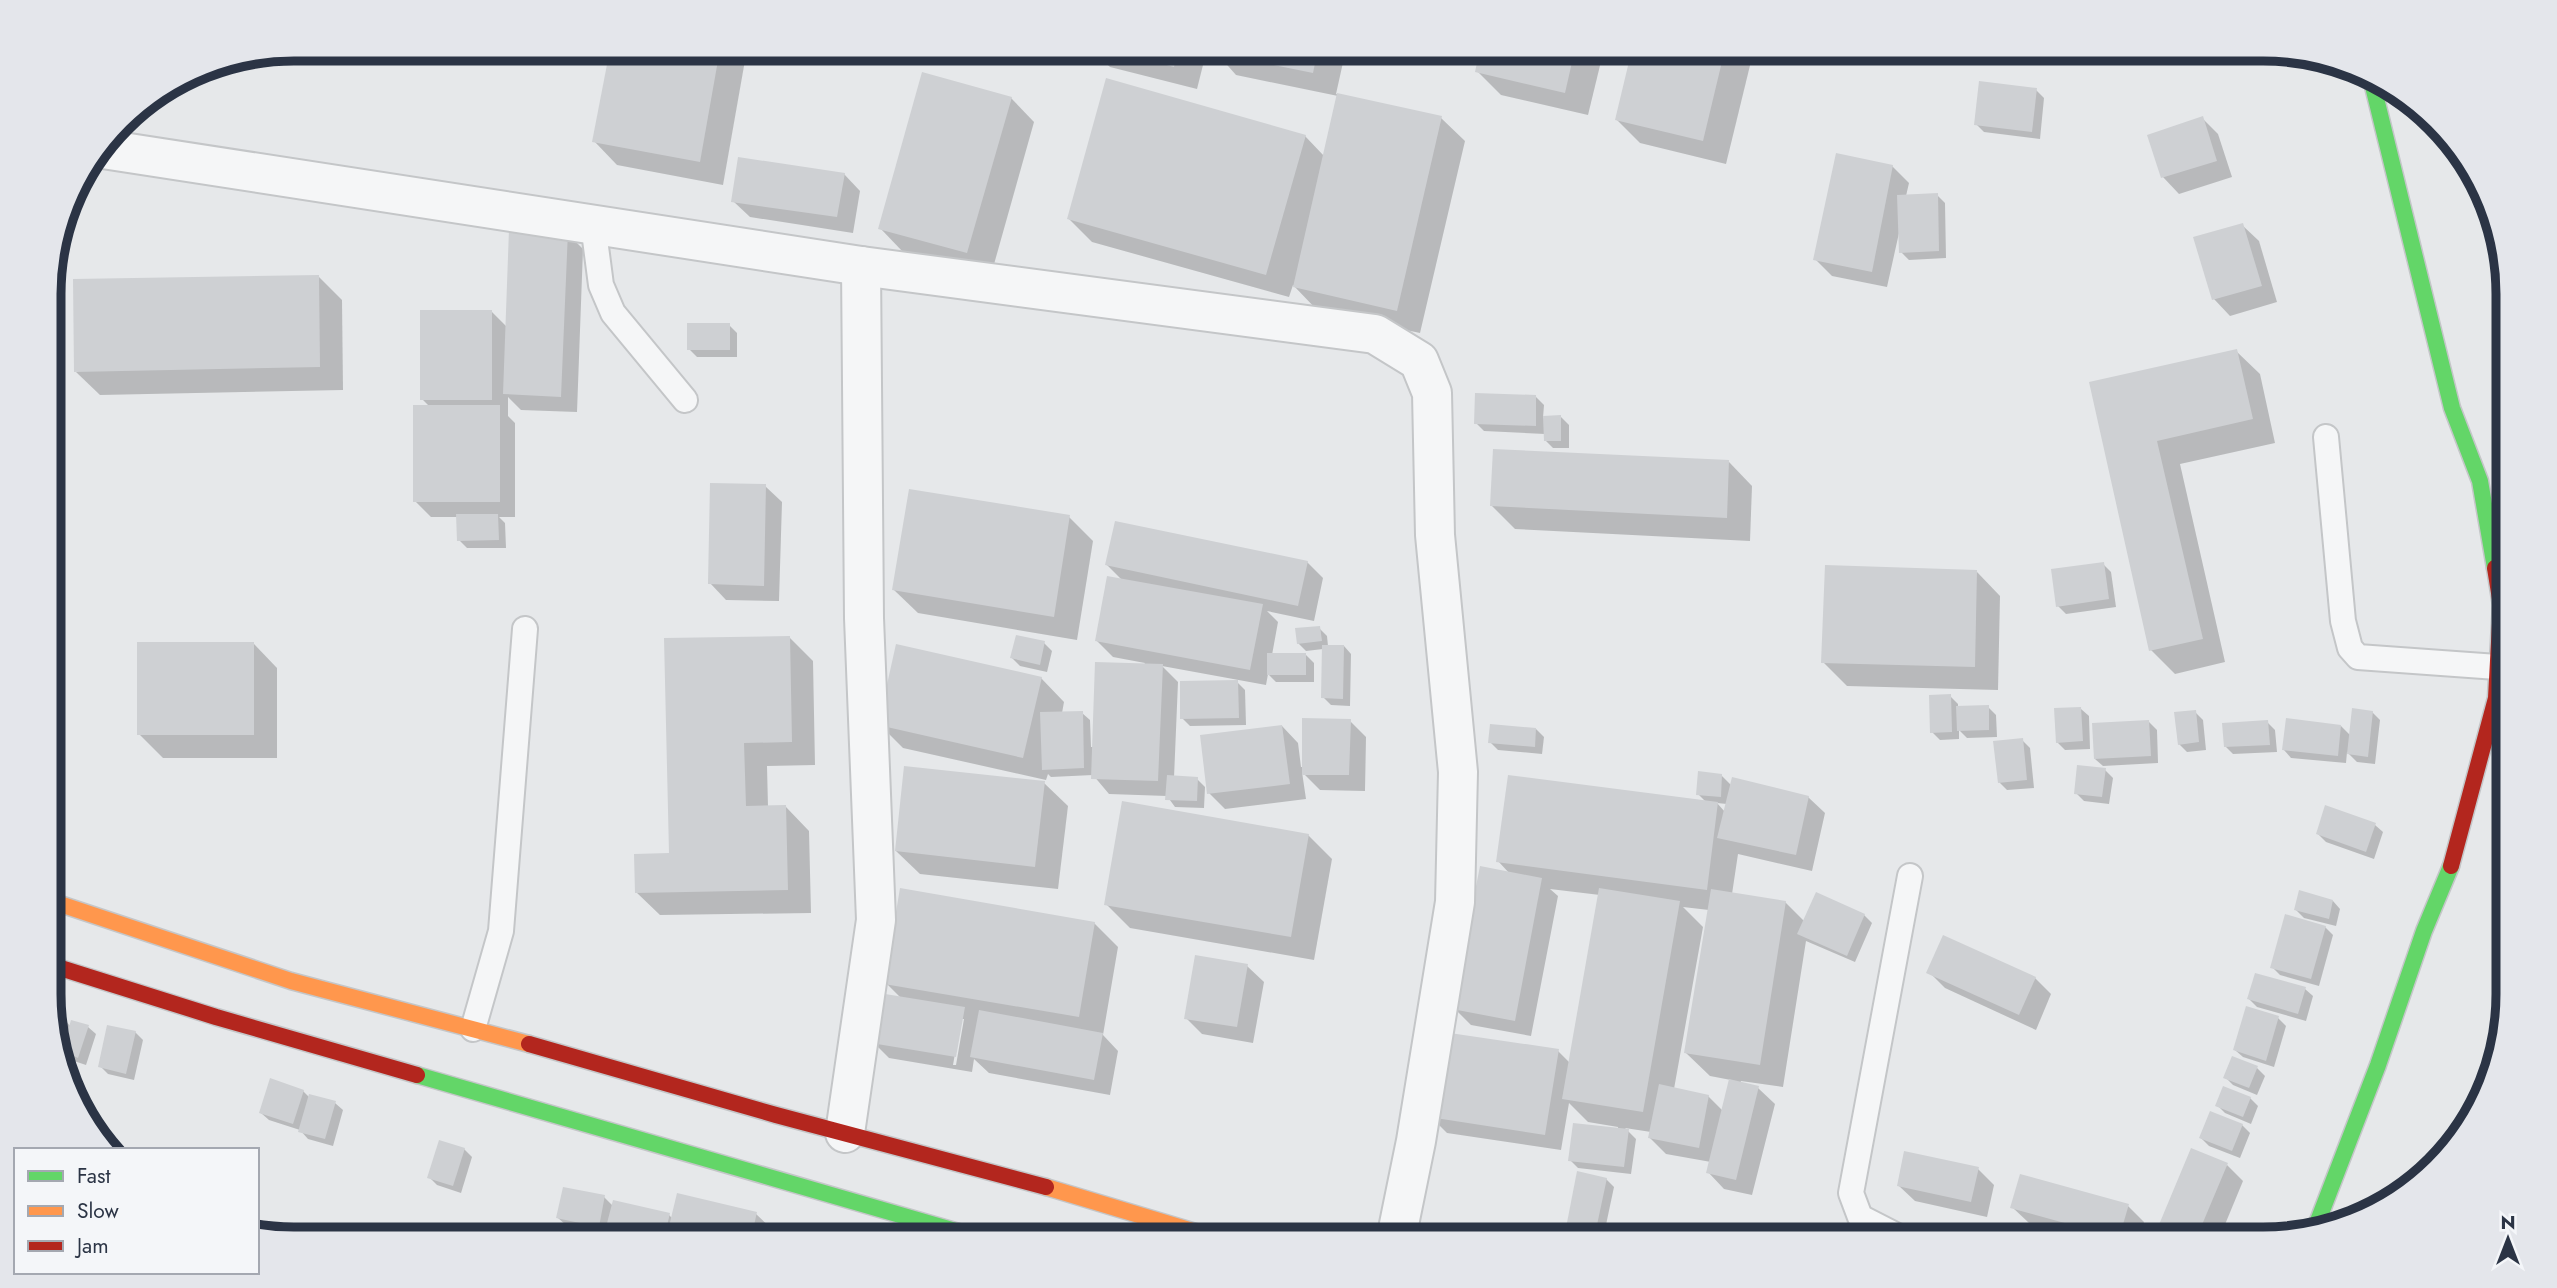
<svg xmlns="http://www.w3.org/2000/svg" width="2557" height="1288" font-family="Jost,sans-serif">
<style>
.shadow{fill:#0003;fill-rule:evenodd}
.building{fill:#ced0d3}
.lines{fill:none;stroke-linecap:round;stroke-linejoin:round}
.lane-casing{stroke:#c4c6c8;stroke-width:28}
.street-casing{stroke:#c4c6c8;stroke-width:42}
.fast-casing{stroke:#c4c6c8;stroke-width:19}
.slow-casing{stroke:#c4c6c8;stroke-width:19}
.jam-casing{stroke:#c4c6c8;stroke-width:19}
.lane{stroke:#f5f6f7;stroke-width:24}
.street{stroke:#f5f6f7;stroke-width:38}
.fast{stroke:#63d668;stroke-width:16}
.slow{stroke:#ff974d;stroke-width:16}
.jam{stroke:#b3261e;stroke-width:16}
.rim{fill:none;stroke:#2b3445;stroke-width:9}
</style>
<rect width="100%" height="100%" fill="#e6e8ea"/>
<g class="shadow">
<path d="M612 49H747L723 185 617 165 594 141Z"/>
<path d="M1091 49H1207L1197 89 1110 67Z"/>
<path d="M1213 49H1346L1336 94 1441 118 1465 141 1420 333 1318 311 1293 285 1289 297 1092 242 1068 218 1305 136 1324 156 1338 96 1236 75Z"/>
<path d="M1482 49H1604L1588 115 1501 95 1477 71Z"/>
<path d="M1634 49H1754L1726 164 1640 143 1617 120Z"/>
<path d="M2139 49H2195L2196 53 2149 60Z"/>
<path d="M2036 90 2044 98 2040 139 1984 132 1976 124Z"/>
<path d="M1011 98 1034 122 991 275 903 252 880 228Z"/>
<path d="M2202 118 2218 134 2232 177 2179 194 2163 177 2149 136Z"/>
<path d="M1892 166 1909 183 1906 196 1937 195 1945 203 1946 258 1909 260 1901 252 1899 233 1887 287 1832 276 1815 259Z"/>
<path d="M844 174 860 191 853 233 750 217 733 201Z"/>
<path d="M2242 225 2259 241 2277 302 2230 316 2214 299Z"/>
<path d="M567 233 583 249 577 412 521 410 508 397V416L515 423V517H499L505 523 506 548H467L459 540 458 517H431L415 501 430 407 422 399 492 312 507 327Z"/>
<path d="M318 276 342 300 343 390 100 395 76 372Z"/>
<path d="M729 325 737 333V357H697L689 349Z"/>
<path d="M2236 351 2260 374 2275 443 2180 464 2225 662 2175 674 2151 650 2091 383Z"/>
<path d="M1536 397 1544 405 1543 418 1561 417 1569 425V448H1553L1545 440V434L1484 431 1476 423Z"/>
<path d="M1729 462 1752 486 1750 541 1515 529 1491 505Z"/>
<path d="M765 486 782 502 779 601 726 600 710 583Z"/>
<path d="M1069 517 1093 541 1077 640 918 613 894 590Z"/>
<path d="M1307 562 1323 578 1314 621 1267 611 1278 622 1272 655H1306L1314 663V682H1276L1268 674 1266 685 1162 666 1178 682 1174 778 1197 779 1205 787 1204 808 1175 807 1167 796 1109 794 1093 775 1051 777 1048 774 1046 780 903 748 880 725 1041 678 1064 702 1062 713H1082L1090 720 1091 747H1094L1145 663 1113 657 1097 641 1123 581 1107 565Z"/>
<path d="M2103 564 2111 572 2116 607 2066 614 2058 606Z"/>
<path d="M1977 572 2000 596 1998 690 1847 686 1823 662Z"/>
<path d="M1319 628 1327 636 1328 646H1344L1351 654 1350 706 1331 705 1323 697V649L1306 651 1298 643Z"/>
<path d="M789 637 813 661 815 765 767 766 768 807H786L809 831 811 913 660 915 636 892 671 855Z"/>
<path d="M1044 643 1052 651 1047 672 1020 666 1012 658Z"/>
<path d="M254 644 277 668V758H163L139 734Z"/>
<path d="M1237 682 1245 690 1246 725 1190 726 1182 718Z"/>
<path d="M1950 696 1958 704V708L1988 707 1996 715 1997 737 1967 738 1959 730V739L1940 740 1932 732Z"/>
<path d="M2081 709 2089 716 2090 749 2065 750 2057 742Z"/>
<path d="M2195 712 2203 720 2206 750 2187 752 2179 744Z"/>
<path d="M2372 712 2380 720 2375 764 2357 762 2347 752 2346 763 2291 758 2284 750 2341 726 2351 736Z"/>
<path d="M1350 721 1366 737 1365 791 1320 790 1302 772 1306 799 1225 809 1209 793 1282 726 1298 743 1301 767H1303Z"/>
<path d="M2149 722 2157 730 2158 763 2103 766 2095 759Z"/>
<path d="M2267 722 2275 730 2277 752 2233 754 2225 746Z"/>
<path d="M1536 729 1544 737 1542 754 1498 750 1490 742Z"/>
<path d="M2022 740 2030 748 2034 788 2007 790 1999 782Z"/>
<path d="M2105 770 2113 778 2109 804 2084 801 2076 793Z"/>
<path d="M1721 775 1732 786 1808 797 1825 813 1812 871 1738 854 1732 894 1785 902 1805 922 1864 915 1872 923 1855 962 1806 941 1783 1087 1741 1081 1740 1084 1758 1088 1775 1104 1752 1195 1724 1189 1708 1172 1711 1162 1666 1154 1650 1138 1651 1132 1625 1128 1636 1139 1631 1174 1578 1168 1570 1160 1618 1130V1127L1588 1122 1569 1103 1561 1150 1447 1133 1431 1117 1558 1051 1570 1063 1600 895 1550 889 1558 896 1531 1036 1471 1025 1454 1008 1510 874 1498 861 1706 802 1698 794ZM1717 803 1727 804 1725 812ZM1683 907 1709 910 1686 1053 1710 1076 1731 1080 1723 1111 1708 1096 1674 1089 1703 927Z"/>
<path d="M1044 783 1068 806 1058 889 920 874 896 851Z"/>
<path d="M2375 825 2383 832 2374 859 2326 842 2318 834Z"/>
<path d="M1308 835 1332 859 1314 960 1130 928 1106 904Z"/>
<path d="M2333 901 2340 909 2336 926 2304 918 2296 910Z"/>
<path d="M1094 923 1118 947 1103 1035 1118 1051 1110 1095 989 1073 974 1059 972 1072 889 1058 873 1042 901 998 886 983ZM961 1019H964L956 1065H953Z"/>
<path d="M2325 927 2333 935 2319 986 2280 975 2272 967Z"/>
<path d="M1247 966 1264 982 1253 1043 1202 1034 1186 1018Z"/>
<path d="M1929 972 2035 978 2051 994 2036 1030 1945 988Z"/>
<path d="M2305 989 2313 996 2306 1021 2257 1007 2249 999Z"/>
<path d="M2278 1018 2286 1026 2274 1067 2243 1057 2235 1050Z"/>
<path d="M64 1019 71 1027H88L96 1034 86 1065 71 1060 64 1052 63 1055 51 1026Z"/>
<path d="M135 1032 143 1040 134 1080 108 1074 100 1066Z"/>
<path d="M2233 1058 2257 1068 2265 1076 2257 1095 2233 1085 2225 1077Z"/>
<path d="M303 1091 310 1098 335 1103 343 1110 333 1146 308 1139 300 1130 269 1120 261 1113Z"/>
<path d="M2250 1098 2258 1106 2251 1124 2225 1113 2217 1105Z"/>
<path d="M2242 1125 2250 1133 2240 1158 2209 1146 2201 1138Z"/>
<path d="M464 1149 472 1157 461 1193 437 1185 429 1177Z"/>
<path d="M2227 1165 2243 1181 2219 1239H2155Z"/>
<path d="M1978 1169 1994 1185 1987 1217 1915 1201 1898 1185Z"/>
<path d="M1606 1179 1614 1187 1603 1239H1572L1567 1233Z"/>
<path d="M604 1197 613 1206 669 1215 672 1218 756 1214 773 1230 771 1239H633L615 1234 608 1227 607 1234 566 1225 558 1218Z"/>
<path d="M2128 1206 2144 1222 2140 1239H2083L2029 1223 2012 1207Z"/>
</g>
<g class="building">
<path d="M610 49H720L700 162 592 142Z"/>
<path d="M1107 49H1178L1174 67Z"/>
<path d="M1211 49H1318L1313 73 1210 52Z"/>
<path d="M1480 49H1575L1565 93 1475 72Z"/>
<path d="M1632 49H1725L1703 141 1615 120Z"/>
<path d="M922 72 1012 97 967 253 878 229Z"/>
<path d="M1106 78 1306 135 1266 275 1067 219Z"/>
<path d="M1979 81 2037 88 2032 132 1974 125Z"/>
<path d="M1337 93 1442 116 1397 311 1293 287Z"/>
<path d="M2203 116 2217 161 2161 178 2147 135Z"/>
<path d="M1836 153 1893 165 1872 272 1813 260Z"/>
<path d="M738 157 845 173 837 217 731 202Z"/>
<path d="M1938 193 1939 251 1899 253 1897 195Z"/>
<path d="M2243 223 2262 286 2212 300 2193 237Z"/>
<path d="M509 229 568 231 561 397 503 394Z"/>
<path d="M319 275 320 367 74 372 73 279Z"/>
<rect x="420" y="310" width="72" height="90"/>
<rect x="687" y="323" width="43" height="27"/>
<path d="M2237 349 2253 419 2157 441 2203 639 2149 651 2089 382Z"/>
<path d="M1475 393 1536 395V426L1474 424Z"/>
<rect x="413" y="405" width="87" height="97"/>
<path d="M1561 415V441H1544L1543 416Z"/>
<path d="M1493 449 1729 460 1727 518 1490 506Z"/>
<path d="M710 483 766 484 764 586 708 584Z"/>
<path d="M909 489 1070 515 1054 617 892 590Z"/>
<path d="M456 514H498L499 540 457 541Z"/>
<path d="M1115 521 1308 561 1298 606 1105 565Z"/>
<path d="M2104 562 2109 599 2056 607 2051 569Z"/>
<path d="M1825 565 1977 570 1975 667 1821 663Z"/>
<path d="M1107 576 1263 604 1250 670 1095 641Z"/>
<path d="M1320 626 1322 641 1297 644 1295 628Z"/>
<path d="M1016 635 1045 641 1040 665 1010 658Z"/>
<path d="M790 636 792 742 744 743 746 806 786 805 788 890 635 893 634 854 669 853 664 638Z"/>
<rect x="137" y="642" width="117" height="93"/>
<path d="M896 644 1042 677 1023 758 878 725Z"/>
<path d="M1322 645H1344L1343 699 1321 698Z"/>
<rect x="1267" y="653" width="39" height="22"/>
<path d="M1095 662 1163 664 1158 781 1091 779Z"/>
<path d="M1238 680 1239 718 1180 719V681Z"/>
<path d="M1951 694 1952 732 1930 733 1929 695Z"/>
<path d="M1989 705V730L1957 731 1956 706Z"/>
<path d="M2081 707 2083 741 2056 743 2054 708Z"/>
<path d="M2352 708 2373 711 2368 757 2347 754Z"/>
<path d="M2196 710 2199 742 2178 745 2174 712Z"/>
<path d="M1083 711 1084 768 1042 770 1040 712Z"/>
<path d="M1302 718 1351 719 1349 775H1302Z"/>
<path d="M2286 718 2341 725 2338 756 2282 750Z"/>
<path d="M2149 720 2151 756 2094 759 2092 723Z"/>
<path d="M2268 720 2270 745 2224 747 2222 723Z"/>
<path d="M1490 724 1536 728 1535 747 1488 743Z"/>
<path d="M1282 725 1290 784 1207 794 1200 735Z"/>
<path d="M2023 738 2027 780 1998 783 1993 741Z"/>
<path d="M2077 765 2106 768 2102 797 2074 794Z"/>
<path d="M904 766 1045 781 1035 867 895 851Z"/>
<path d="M1698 771 1722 774 1721 797 1696 795Z"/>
<path d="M1167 775 1198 777 1197 801 1165 800Z"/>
<path d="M1508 775 1718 802 1707 890 1496 862Z"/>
<path d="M1732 777 1809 796 1796 855 1717 838Z"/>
<path d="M1122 801 1309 834 1291 937 1104 905Z"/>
<path d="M2325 805 2376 823 2366 852 2316 834Z"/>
<path d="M1480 866 1542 878 1515 1021 1452 1009Z"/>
<path d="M900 888 1095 922 1079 1017 884 984Z"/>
<path d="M1599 888 1680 901 1643 1112 1562 1099Z"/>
<path d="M1711 889 1786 901 1760 1065 1684 1053Z"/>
<path d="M2299 890 2333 900 2329 919 2294 910Z"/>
<path d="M1816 892 1865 914 1847 956 1797 934Z"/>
<path d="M2285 914 2326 926 2311 979 2270 968Z"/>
<path d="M1943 935 2036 977 2019 1015 1926 973Z"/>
<path d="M1195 955 1248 964 1237 1027 1184 1019Z"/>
<path d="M2255 973 2306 987 2298 1014 2247 999Z"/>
<path d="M879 993 965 1007 956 1057 871 1043Z"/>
<path d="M2246 1006 2279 1016 2266 1061 2233 1050Z"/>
<path d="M979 1010 1103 1033 1094 1080 970 1057Z"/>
<path d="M51 1014 65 1018 57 1041 51 1026Z"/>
<path d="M71 1020 89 1025 78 1058 62 1051Z"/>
<path d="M107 1025 136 1031 126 1074 98 1067Z"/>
<path d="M1443 1032 1559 1049 1545 1135 1429 1117Z"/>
<path d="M2232 1056 2258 1066 2249 1088 2223 1078Z"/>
<path d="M270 1078 304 1090 293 1124 259 1113Z"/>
<path d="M1729 1079 1759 1086 1736 1180 1706 1173Z"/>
<path d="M1659 1084 1709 1095 1699 1148 1648 1138Z"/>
<path d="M2223 1086 2251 1097 2243 1117 2215 1106Z"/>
<path d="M309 1094 336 1101 325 1139 298 1132Z"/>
<path d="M2210 1111 2243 1124 2232 1151 2199 1138Z"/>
<path d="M1573 1123 1629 1129 1624 1167 1568 1161Z"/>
<path d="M439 1140 465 1148 453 1186 427 1178Z"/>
<path d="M2191 1148 2228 1163 2196 1239H2153Z"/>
<path d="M1904 1151 1979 1167 1971 1202 1897 1186Z"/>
<path d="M1577 1171 1607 1178 1594 1239 1565 1233Z"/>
<path d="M2020 1174 2129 1204 2119 1238 2010 1208Z"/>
<path d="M563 1187 605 1195 599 1227 556 1218Z"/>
<path d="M677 1193 757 1212 751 1239H666Z"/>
<path d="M613 1200 670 1213 664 1239H652L606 1227Z"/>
<path d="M2371 1200 2385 1202 2370 1208Z"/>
</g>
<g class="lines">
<defs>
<g id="lane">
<path d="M593 224 601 285 613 313 685 400"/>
<path d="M2326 437 2343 621 2350 648 2358 657 2497 667"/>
<path d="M473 1029 501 931 525 629"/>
<path d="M1903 1239 1860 1217 1851 1193 1910 876"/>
</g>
<g id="street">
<path d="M103 149 861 266 1375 334 1419 361 1432 393 1435 535 1458 772 1455 902 1416 1141 1396 1239"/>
<path d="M845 1133 876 920 864 618 861 266"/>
</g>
<g id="fast">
<path d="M2370 74 2452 408 2480 481 2495 568"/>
<path d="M417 1075 983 1239"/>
<path d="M2316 1226 2378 1065 2424 931 2451 866"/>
</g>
<g id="slow">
<path d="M51 901 291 981 529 1044"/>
<path d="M1046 1187 1219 1239"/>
</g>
<g id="jam">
<path d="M2451 866 2496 698 2501 605 2495 568"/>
<path d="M51 965 216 1017 417 1075"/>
<path d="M529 1044 776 1115 1046 1187"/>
</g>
</defs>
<use href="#lane" class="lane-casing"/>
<use href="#street" class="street-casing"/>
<use href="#fast" class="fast-casing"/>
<use href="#slow" class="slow-casing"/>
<use href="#jam" class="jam-casing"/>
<use href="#lane" class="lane"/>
<use href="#street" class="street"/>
<use href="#fast" class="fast"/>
<use href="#slow" class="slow"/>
<use href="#jam" class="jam"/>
</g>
<path d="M0 0H2557V1288H0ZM294 61H2263A233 233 0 0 1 2496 294V994A233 233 0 0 1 2263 1227H294A233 233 0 0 1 61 994V294A233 233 0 0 1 294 61Z" fill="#e4e6eb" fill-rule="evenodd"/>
<path class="rim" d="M294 61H2263A233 233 0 0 1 2496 294V994A233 233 0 0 1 2263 1227H294A233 233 0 0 1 61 994V294A233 233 0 0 1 294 61Z"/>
<rect x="14" y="1148" width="245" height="126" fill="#f4f6f9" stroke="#a4a8b1" stroke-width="2"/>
<rect x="28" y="1171" width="35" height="10" fill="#63d668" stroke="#a4a8b1" stroke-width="2"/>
<text x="77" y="1183" font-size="21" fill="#2b3445">Fast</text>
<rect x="28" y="1206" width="35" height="10" fill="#ff974d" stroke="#a4a8b1" stroke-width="2"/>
<text x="77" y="1218" font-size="21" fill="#2b3445">Slow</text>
<rect x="28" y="1241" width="35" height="10" fill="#b3261e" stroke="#a4a8b1" stroke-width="2"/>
<text x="77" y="1253" font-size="21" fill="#2b3445">Jam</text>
<g transform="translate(2508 1239)" stroke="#f4f6f9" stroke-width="5" paint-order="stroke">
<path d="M0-5L12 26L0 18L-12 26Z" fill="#2b3445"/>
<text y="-10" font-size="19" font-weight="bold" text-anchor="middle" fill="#2b3445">N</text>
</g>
</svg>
